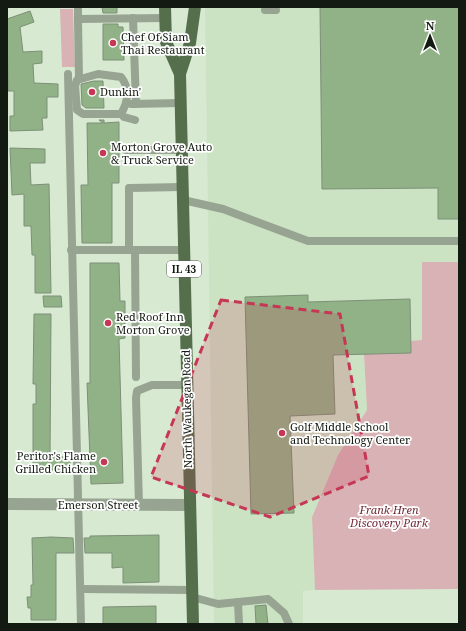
<svg xmlns="http://www.w3.org/2000/svg" width="466" height="631" font-family="'Noto Serif',serif">
<style>
.built{fill:#cbe3c3}
.green{fill:#d9b2b5}
.building{fill:#91b286;stroke:#7d8f78}
.lines{fill:none;stroke-linecap:round;stroke-linejoin:round}
.lane{stroke:#96a491;stroke-width:8}
.street{stroke:#96a491;stroke-width:12}
.primary{stroke:#556f4d;stroke-width:12}
.marked{fill:#c63655;fill-opacity:0.2;stroke:#c63655;stroke-width:3;stroke-dasharray:8 5;stroke-linejoin:round}
.poi-dot{fill:#c63655;stroke:#fff;stroke-width:1.5}
.labels{text-anchor:middle;stroke-width:3.5;stroke-linejoin:round;paint-order:stroke}
.shield{fill:#fff;stroke:#5a5f58;stroke-width:1}
.shield-label{font-size:10px;font-weight:bold;fill:#131a11}
.poi-label{font-size:11px;fill:#131a11;stroke:#fff;text-anchor:start}
.street-label{font-size:11px;fill:#131a11;stroke:#fff}
.park-label{font-size:11px;font-style:italic;fill:#712a36;stroke:#fff}
</style>
<rect width="100%" height="100%" fill="#d7ead1"/>
<path class="built" d="M205 7H459V262H422V340L411 353 364 354 367 410 338 455 312 516 315 590 303 591V624H214Z"/>
<g class="green">
<path d="M60 9H73L75 67H62Z"/>
<path d="M422 262H459V589L315 590 312 517 338 455 367 410 364 354 411 353V341L422 340Z"/>
</g>
<g class="building">
<path d="M102 7H117V13H103Z"/>
<path d="M320 7H459V219H438V188L322 189Z"/>
<path d="M30 11 34 22 20 27 23 52 42 51V63L33 64 34 83 58 84V97H47V118H42L43 130 10 131V116H14V91H8L7 19Z"/>
<path d="M103 24H118V27H123L124 60H103Z"/>
<path d="M94 81H103L104 108H86L82 105 81 84Z"/>
<path d="M99 120H104V123L119 122V183H112V243H82L81 185H88L87 123H103Z"/>
<path d="M10 148 45 149V163H30L31 185 49 184 51 293H35V255H32L31 226H24V194L12 195Z"/>
<path d="M90 263H119L120 301H125V338L119 339 123 483 91 484 87 383H90Z"/>
<path d="M308 295V302L410 299 411 353 333 355 335 414 290 416 294 513 251 514 245 297Z"/>
<path d="M43 296H61L62 307H44Z"/>
<path d="M34 314H51L50 457H70V470H33V404H36V384H33Z"/>
<path d="M159 535V582L123 583V567L112 568V553H85L84 538H90V536Z"/>
<path d="M51 537 73 538 74 553H56V620H31V608H28L27 597H31V585H33L32 538Z"/>
<path d="M266 605 268 624H256L255 606Z"/>
<path d="M156 606V624H103V607Z"/>
</g>
<g class="lines">
<g class="lane">
<path d="M78 7V19L165 18"/>
<path d="M265 10H276"/>
<path d="M133 18 136 104"/>
<path d="M78 19 79 79"/>
<path d="M68 74 81 624"/>
<path d="M131 104 181 103"/>
<path d="M121 114C128 102 130 88 121 77L98 74 77 80 75 86 77 110 83 114H121L124 117 135 120"/>
<path d="M126 150H182"/>
<path d="M183 200 223 209 308 241H459"/>
<path d="M71 250H184"/>
<path d="M129 250V188L183 187"/>
<path d="M135 250 136 377"/>
<path d="M139 505 136 398 137 391 152 385H187"/>
<path d="M82 589 192 590"/>
<path d="M192 597 218 604 268 599 284 613 289 624"/>
<path d="M238 602 239 624"/>
</g>
<path class="street" d="M7 504 189 505"/>
<g class="primary">
<path d="M165 7 166 42 180 74"/>
<path d="M193 624 180 74 190 43 195 7"/>
</g>
</g>
<path class="marked" d="M221 300 340 314 369 476 270 517 151 477Z"/>
<g class="poi-dot">
<circle cx="113" cy="43" r="4"/>
<circle cx="92" cy="92" r="4"/>
<circle cx="103" cy="153" r="4"/>
<circle cx="108" cy="323" r="4"/>
<circle cx="282" cy="433" r="4"/>
<circle cx="104" cy="462" r="4"/>
</g>
<g class="labels">
<rect class="shield" x="167" y="261" width="34" height="16" rx="3"/>
<g class="shield-label">
<text x="184" y="273">IL 43</text>
</g>
<g class="poi-label">
<text x="121" y="41">Chef Of Siam<tspan x="121" dy="13">Thai Restaurant</tspan></text>
<text x="100" y="96">Dunkin'</text>
<text x="111" y="151">Morton Grove Auto<tspan x="111" dy="13">&amp; Truck Service</tspan></text>
<text x="116" y="321">Red Roof Inn<tspan x="116" dy="13">Morton Grove</tspan></text>
<text x="290" y="431">Golf Middle School<tspan x="290" dy="13">and Technology Center</tspan></text>
<text x="96" y="460" text-anchor="end">Peritor's Flame<tspan x="96" dy="13">Grilled Chicken</tspan></text>
</g>
<g class="street-label">
<text transform="translate(187 409) rotate(-91)" y="4">North Waukegan Road</text>
<text x="98" y="509">Emerson Street</text>
</g>
<g class="park-label">
<text x="389" y="514">Frank Hren<tspan x="389" dy="13">Discovery Park</tspan></text>
</g>
</g>
<rect width="466" height="631" fill="none" stroke="#131a11" stroke-width="16"/>
<g transform="translate(430 36)" stroke="#ffffff" stroke-width="3" paint-order="stroke">
<path d="M0-3L7 15L0 10L-7 15Z" fill="#131a11"/>
<text y="-6" font-size="11" font-weight="bold" text-anchor="middle" fill="#131a11">N</text>
</g>
</svg>
